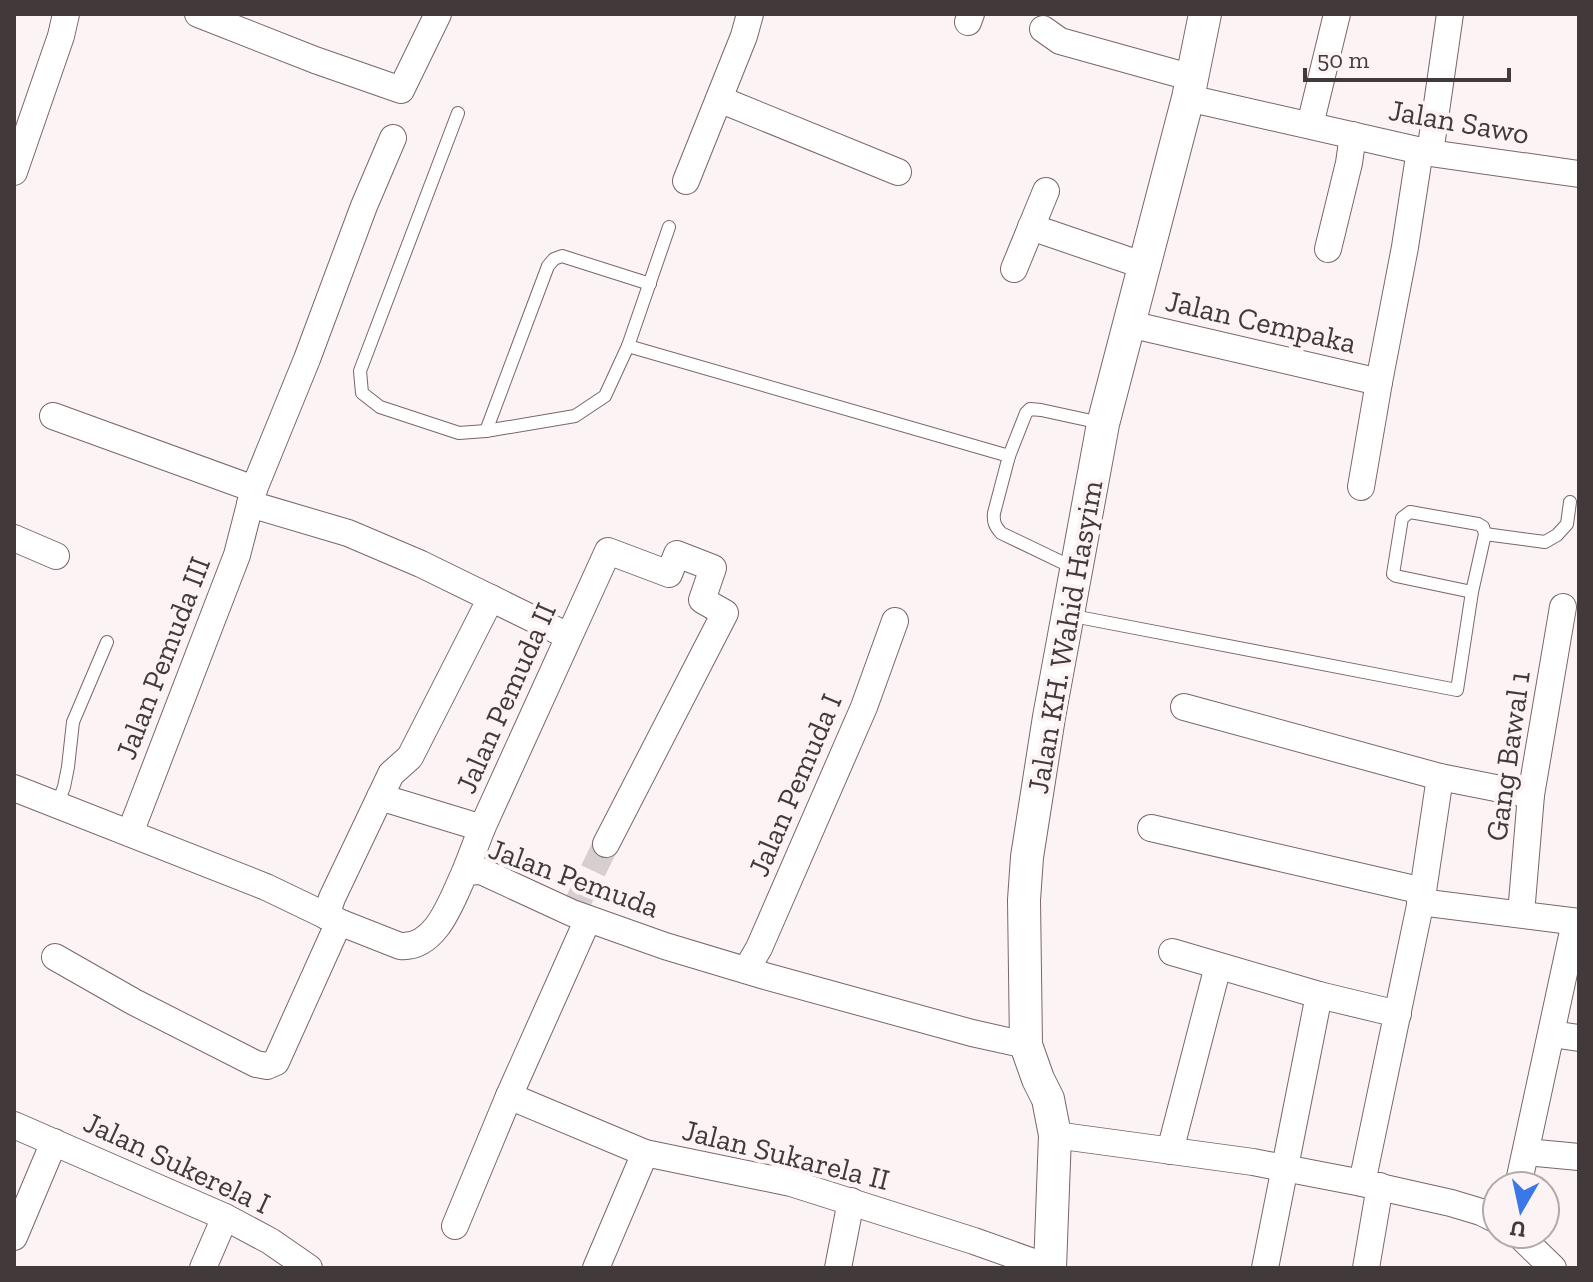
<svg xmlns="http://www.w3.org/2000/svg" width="1593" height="1282" font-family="'Zilla Slab',serif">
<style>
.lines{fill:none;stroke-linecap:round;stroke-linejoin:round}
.minor-tunnel{stroke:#d7ced0;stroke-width:26;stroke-dasharray:26 13;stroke-linecap:butt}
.service-casing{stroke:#7a666a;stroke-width:14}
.minor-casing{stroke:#7a666a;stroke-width:28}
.tertiary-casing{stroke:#7a666a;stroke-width:34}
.service{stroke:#fff;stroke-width:12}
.minor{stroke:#fff;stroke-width:26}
.tertiary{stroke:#fff;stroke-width:32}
.labels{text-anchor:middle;stroke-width:8;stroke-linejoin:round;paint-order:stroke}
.street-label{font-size:30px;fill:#42393b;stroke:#fcf3f5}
</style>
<rect width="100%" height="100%" fill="#fcf3f5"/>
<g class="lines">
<path class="minor-tunnel" d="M576 906 606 844"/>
<defs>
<g id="service">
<path d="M458 113 360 371 362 393 380 407 459 433 486 431 575 416 605 396 628 346 669 227"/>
<path d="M628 346 1009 456"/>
<path d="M486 431 548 266 554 259 562 256 650 284"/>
<path d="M1485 534 1545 542 1557 535 1567 524 1570 502"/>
<path d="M1076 569 1001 533C995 526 993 522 994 513L1009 456 1026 413 1030 409 1041 410 1101 423"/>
<path d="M1068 615 1457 690 1472 592 1485 534 1483 527 1478 524 1410 512 1402 518 1393 574 1396 576 1472 592"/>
<path d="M57 805 64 787 68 767 73 722 107 642"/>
</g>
<g id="minor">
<path d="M198 14 315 60 401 90 438 14"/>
<path d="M968 22 971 14"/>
<path d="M1043 29 1060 41 1193 78"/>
<path d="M1188 98 1430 153 1579 174"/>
<path d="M719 99 898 172"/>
<path d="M1310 125 1337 14"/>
<path d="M1430 153 1450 14"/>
<path d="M14 172 61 36 66 14"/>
<path d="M686 181 744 36 750 14"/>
<path d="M1031 227 1145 266"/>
<path d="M1328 249 1349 163 1353 135"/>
<path d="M1014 269 1046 191"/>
<path d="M1129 324 1379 382"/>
<path d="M53 416 254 489"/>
<path d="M1361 487 1379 382 1405 247 1420 150"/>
<path d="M250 504 348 533 421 564 568 636"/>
<path d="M14 538 56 556"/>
<path d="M1184 707 1440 777 1531 795"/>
<path d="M14 788 266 887 339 922 400 946C437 949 452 899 465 872L481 871 572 913 665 946 765 976 972 1033 1026 1045"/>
<path d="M380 797 482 828"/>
<path d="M1151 828 1423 891"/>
<path d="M130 833 237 555 254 489 307 359 364 206 393 138"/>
<path d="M465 872 482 828 608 551 669 574 677 554 713 568 702 600 725 613 606 844"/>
<path d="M1420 902 1579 922"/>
<path d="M1521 914 1531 795 1563 607"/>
<path d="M326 916 332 898 391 774 410 757 491 598"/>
<path d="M1172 952 1319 995 1398 1014"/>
<path d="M55 957 134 1002 256 1064 267 1066 276 1062 339 922"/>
<path d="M746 970 759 948 864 707 895 621"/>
<path d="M1552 1034 1579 1038"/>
<path d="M509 1096 645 1153 791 1183 974 1241 1050 1268"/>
<path d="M14 1125 225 1217 270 1241 309 1268"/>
<path d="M1055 1135 1253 1162 1362 1183 1451 1203 1481 1212 1497 1220"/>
<path d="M1170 1151 1218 966"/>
<path d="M1526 1152 1579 1157"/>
<path d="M1362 1183 1423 891 1440 777"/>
<path d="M1518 1186 1575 922"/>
<path d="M455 1226 509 1096 588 919"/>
<path d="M1518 1234 1553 1268"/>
<path d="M14 1237 54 1142"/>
<path d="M203 1268 225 1217"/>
<path d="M596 1268 645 1153"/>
<path d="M838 1268 851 1201"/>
<path d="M1265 1268 1319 995"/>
<path d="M1366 1268 1380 1186"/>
</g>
<path id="tertiary" d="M1050 1268 1055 1135 1048 1099 1038 1079 1026 1045 1024 900 1027 857 1049 717 1103 424 1188 98 1205 14"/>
</defs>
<use href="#service" class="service-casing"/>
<use href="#minor" class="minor-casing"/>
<use href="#tertiary" class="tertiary-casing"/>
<use href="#service" class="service"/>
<use href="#minor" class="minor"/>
<use href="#tertiary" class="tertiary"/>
</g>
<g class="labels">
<g class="street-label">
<text transform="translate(1459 122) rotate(10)" y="10">Jalan Sawo</text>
<text transform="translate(1261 322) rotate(13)" y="10">Jalan Cempaka</text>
<text transform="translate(1065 637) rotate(-80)" y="10">Jalan KH. Wahid Hasyim</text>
<text transform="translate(163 658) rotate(-69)" y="10">Jalan Pemuda III</text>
<text transform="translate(506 698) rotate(-66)" y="10">Jalan Pemuda II</text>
<text transform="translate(1508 756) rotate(-82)" y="10">Gang Bawal 1</text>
<text transform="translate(795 785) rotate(-67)" y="10">Jalan Pemuda I</text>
<text transform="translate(574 878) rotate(20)" y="10">Jalan Pemuda</text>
<text transform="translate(786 1155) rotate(14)" y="10">Jalan Sukarela II</text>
<text transform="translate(177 1163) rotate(25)" y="10">Jalan Sukerela I</text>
</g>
</g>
<rect width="1593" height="1282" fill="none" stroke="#42393b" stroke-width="32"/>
<g transform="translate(1521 1210) rotate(189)"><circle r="38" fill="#fcf3f5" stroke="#b2a9ab" stroke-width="2"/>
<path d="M0-6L14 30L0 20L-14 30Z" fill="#3b78e7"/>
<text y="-12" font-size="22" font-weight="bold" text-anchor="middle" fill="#42393b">U</text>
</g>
<path d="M1305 68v12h204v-12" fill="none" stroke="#42393b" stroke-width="4"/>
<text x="1317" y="68" font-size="24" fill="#42393b" stroke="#fcf3f5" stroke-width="6" paint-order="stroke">50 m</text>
</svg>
